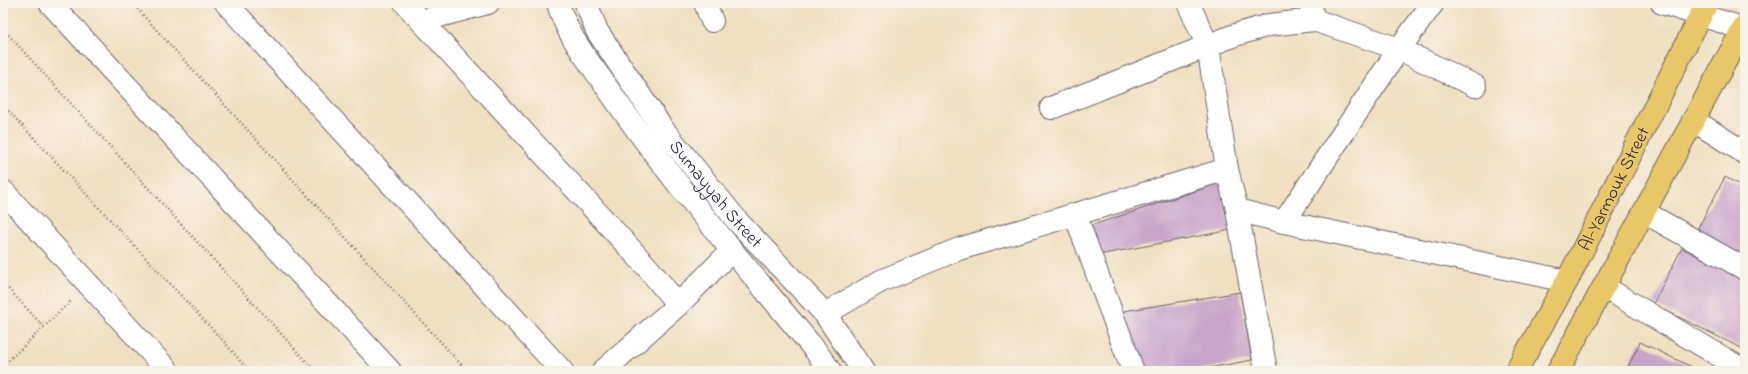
<svg xmlns="http://www.w3.org/2000/svg" width="1748" height="374" font-family="'Indie Flower',sans-serif">
<style>
.building{fill:#c8a3ca}
.lines{fill:none;stroke-linecap:round;stroke-linejoin:round}
.minor-casing{stroke:#6a646a;stroke-width:24}
.highway-casing{stroke:#6a646a;stroke-width:24}
.path{stroke:#6a646a;stroke-width:2.5;stroke-dasharray:1 3;stroke-linecap:butt}
.minor{stroke:#fff;stroke-width:22}
.highway{stroke:#e9c769;stroke-width:22}
.labels{text-anchor:middle;stroke-width:3.5;stroke-linejoin:round;paint-order:stroke}
.street-label{font-size:18px;fill:#22223b;stroke:#f7f3e8}
</style>
<rect width="100%" height="100%" fill="#f7f3e8"/>
<filter id="ink" filterUnits="userSpaceOnUse"><feTurbulence type="fractalNoise" baseFrequency=".025" numOctaves="2"/><feDisplacementMap in="SourceGraphic" scale="8" xChannelSelector="R" yChannelSelector="G"/><feConvolveMatrix kernelMatrix="1 2 1 2 8 2 1 2 1" color-interpolation-filters="sRGB"/></filter>
<filter id="wash" filterUnits="userSpaceOnUse"><feTurbulence type="fractalNoise" baseFrequency=".012" numOctaves="4" result="noise"/><feDisplacementMap in="SourceGraphic" scale="16" xChannelSelector="R" yChannelSelector="G"/><feGaussianBlur stdDeviation="0.9" result="paint"/><feColorMatrix in="noise" values="0 0 0 0 0 0 0 0 0 0 0 0 0 0 0 0 0 1.4 0 .05"/><feComposite in="paint" operator="in"/></filter>
<g filter="url(#wash)">
<rect width="100%" height="100%" fill="#f0dfc0"/>
<g id="blocks">
<g class="building">
<path d="M1725 177 1745 188V257L1696 232Z"/>
<path d="M1220 183 1231 230 1098 255 1090 226Z"/>
<path d="M1682 248 1745 280V350L1653 304Z"/>
<path d="M1240 292 1252 360 1193 371H1142L1118 312Z"/>
<path d="M1640 342 1700 371H1626Z"/>
</g>
</g>
</g>
<g filter="url(#ink)">
<use href="#blocks" fill-opacity="0" stroke="#6a646a" stroke-width="1"/>
<g class="lines">
<defs>
<g id="minor">
<path d="M50 3 390 371"/>
<path d="M226 3 562 371"/>
<path d="M405 3 648 268 678 305"/>
<path d="M558 3C566 34 588 60 606 86 669 179 744 264 815 350L830 371"/>
<path id="s1" d="M586 3 597 31 662 128 739 223 825 314 863 371"/>
<path d="M705 3 712 21"/>
<path d="M1188 3 1208 46 1227 169 1237 210 1266 371"/>
<path d="M1310 3 1314 20 1399 49 1475 86"/>
<path d="M1662 3 1745 29"/>
<path d="M421 21 488 3"/>
<path d="M1051 108 1235 35 1269 25 1314 20"/>
<path d="M1693 120 1745 153"/>
<path d="M3 191 168 371"/>
<path d="M1237 210 1284 222 1567 281"/>
<path d="M1644 212 1745 269"/>
<path d="M1075 214 1133 371"/>
<path d="M1284 222 1399 49 1433 3"/>
<path d="M1604 287 1745 371"/>
<path d="M825 314 881 281 959 249 1227 169"/>
<path d="M603 371 678 305 732 250"/>
</g>
<g id="highway">
<path id="s2" d="M1516 371 1567 281 1707 3"/>
<path d="M1558 371 1745 25"/>
</g>
</defs>
<use href="#minor" class="minor-casing"/>
<use href="#highway" class="highway-casing"/>
<g class="path">
<path d="M132 3 467 371"/>
<path d="M3 29 315 371"/>
<path d="M3 105 226 344 249 371"/>
<path d="M3 283 44 327"/>
<path d="M3 366 72 300"/>
</g>
<use href="#minor" class="minor"/>
<use href="#highway" class="highway"/>
</g>
</g>
<g class="labels">
<g class="street-label">
<text dy="6" stroke="none"><textPath href="#s2" startOffset="207">Al-Yarmouk Street</textPath></text>
<text dy="6" stroke="none"><textPath href="#s1" startOffset="232">Sumayyah Street</textPath></text>
</g>
</g>
<rect width="1748" height="374" fill="none" stroke="#f7f3e8" stroke-width="16"/>
</svg>
